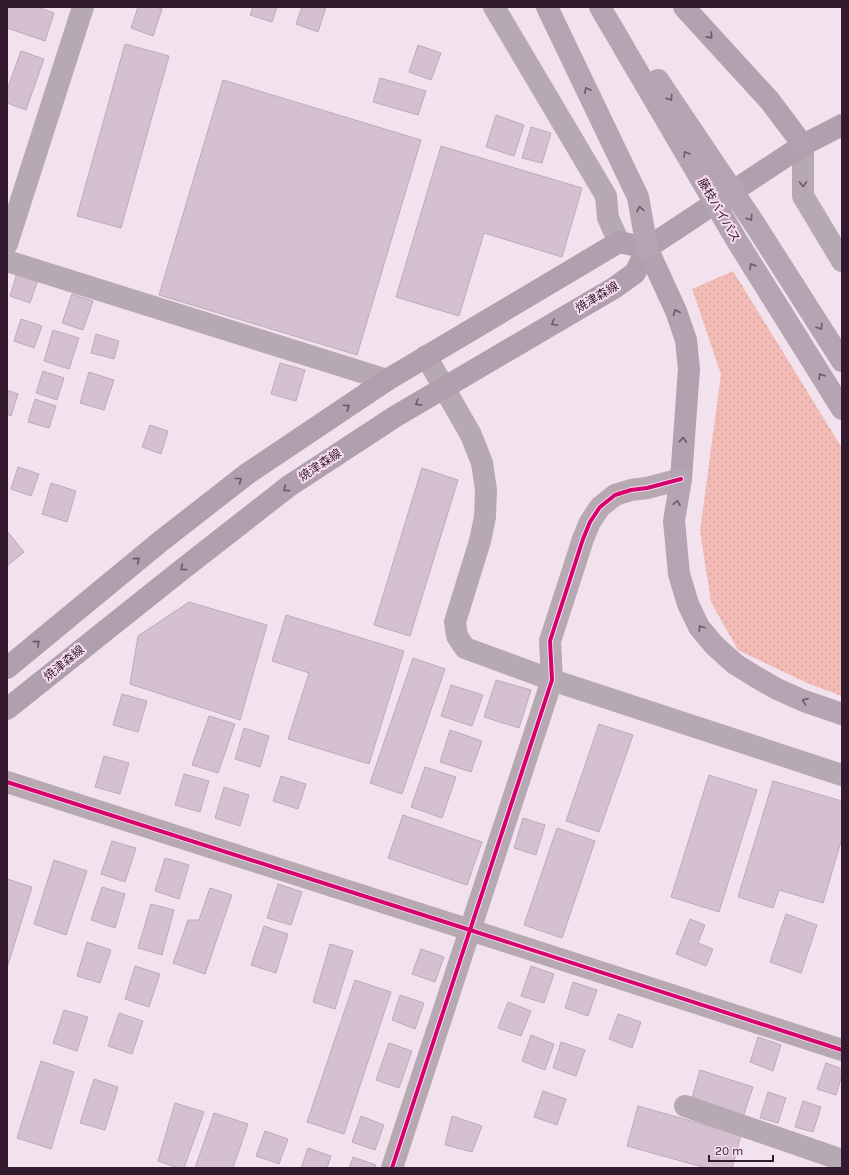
<svg xmlns="http://www.w3.org/2000/svg" width="849" height="1175" font-family="Karla,'Noto Sans JP',sans-serif">
<style>
.grass{fill:url(#grass-dots)}
.building{fill:#d4c0d0;stroke:#beaaba}
.lines{fill:none;stroke-linecap:round;stroke-linejoin:round}
.minor{stroke:#b6a9b2;stroke-width:22}
.primary{stroke:#b0a0ad;stroke-width:22}
.trunk{stroke:#b2a2b0;stroke-width:22}
.motorway{stroke:#b5a5b2;stroke-width:22}
.motorway-bridge{stroke:#b5a5b2;stroke-width:22}
.cycleway-casing{stroke:#f8dcf2;stroke-width:6}
.cycleway{stroke:#d6006c;stroke-width:4}
.oneway{stroke:#6c5769}
.oneway2{stroke:#6e596a}
.oneway3{stroke:#6e5a6a}
.oneway4{stroke:#6b5668}
.labels{text-anchor:middle;stroke-width:4;stroke-linejoin:round;paint-order:stroke}
.street-label{font-size:12px;fill:#331a2f;stroke:#f8dcf2}
</style>
<defs>
<pattern id="grass-dots" width="8" height="8" patternUnits="userSpaceOnUse"><rect width="8" height="8" fill="#f3bbb5"/><path d="M2 2h.1M6 6h.1" fill="none" stroke="#d1a09c" stroke-width="1.8" stroke-linecap="round"/></pattern>
</defs>
<rect width="100%" height="100%" fill="#f2e2ee"/>
<path class="grass" d="M733 271 842 448V696L807 683 738 650 711 602 700 531 721 374 692 289Z"/>
<g class="building">
<path d="M7 7H37L54 13 45 41 7 28Z"/>
<path d="M138 7H156L162 9 153 36 131 28Z"/>
<path d="M253 7H277L272 22 250 15Z"/>
<path d="M302 7H326L318 32 296 24Z"/>
<path d="M125 44 169 56 121 228 77 216Z"/>
<path d="M418 45 441 53 431 80 409 72Z"/>
<path d="M21 51 44 59 26 110 7 103V90Z"/>
<path d="M380 78 426 91 418 115 373 102Z"/>
<path d="M223 80 421 140 357 355 159 295Z"/>
<path d="M496 115 524 125 514 156 486 147Z"/>
<path d="M531 127 551 133 542 163 522 158Z"/>
<path d="M441 146 582 188 562 257 484 233 459 316 396 297Z"/>
<path d="M17 273 38 280 30 303 10 296Z"/>
<path d="M72 294 93 301 83 330 62 323Z"/>
<path d="M21 319 42 326 34 348 14 341Z"/>
<path d="M53 330 79 338 69 369 44 361Z"/>
<path d="M96 334 119 341 114 359 91 353Z"/>
<path d="M280 363 305 370 296 401 271 394Z"/>
<path d="M43 371 64 378 57 400 36 393Z"/>
<path d="M89 372 114 380 104 410 80 403Z"/>
<path d="M7 390 18 394 11 416 7 414Z"/>
<path d="M35 399 56 406 49 428 28 422Z"/>
<path d="M150 425 168 431 161 454 142 447Z"/>
<path d="M18 467 39 474 31 496 11 489Z"/>
<path d="M422 468 458 480 410 636 374 625Z"/>
<path d="M51 483 76 491 67 522 42 514Z"/>
<path d="M7 531 24 552 7 566Z"/>
<path d="M189 602 267 625 240 720 130 684 138 636Z"/>
<path d="M286 615 404 651 369 764 288 739 309 673 272 661Z"/>
<path d="M413 658 445 669 402 794 370 783Z"/>
<path d="M496 680 531 690 519 728 484 717Z"/>
<path d="M451 685 483 695 472 726 441 716Z"/>
<path d="M122 694 147 701 138 732 113 725Z"/>
<path d="M209 716 235 724 218 773 192 765Z"/>
<path d="M599 724 633 735 599 832 566 821Z"/>
<path d="M244 728 269 736 260 767 235 759Z"/>
<path d="M450 730 482 741 471 772 440 762Z"/>
<path d="M104 756 129 763 120 794 95 787Z"/>
<path d="M425 767 456 777 442 818 411 807Z"/>
<path d="M184 774 209 781 200 812 175 805Z"/>
<path d="M709 775 757 790 719 912 671 897Z"/>
<path d="M281 776 306 784 298 809 273 801Z"/>
<path d="M773 781 842 801V838L823 903 779 890 773 908 738 897Z"/>
<path d="M224 787 249 795 240 826 215 818Z"/>
<path d="M403 815 482 842 467 885 388 858Z"/>
<path d="M523 818 545 825 536 855 514 848Z"/>
<path d="M557 828 595 841 562 938 524 925Z"/>
<path d="M112 841 136 848 125 882 101 874Z"/>
<path d="M165 858 189 865 179 899 155 891Z"/>
<path d="M54 860 87 871 66 935 34 924Z"/>
<path d="M7 879 32 887 7 968Z"/>
<path d="M278 884 302 892 291 925 267 918Z"/>
<path d="M102 887 125 894 115 928 91 920Z"/>
<path d="M210 888 232 895 205 974 173 963 188 920H199Z"/>
<path d="M151 904 174 910 162 955 138 948Z"/>
<path d="M786 914 817 925 801 973 770 962Z"/>
<path d="M690 919 705 925 698 943 713 949 706 966 676 954Z"/>
<path d="M264 926 288 934 276 973 251 965Z"/>
<path d="M87 942 111 950 100 983 77 976Z"/>
<path d="M330 944 353 951 335 1009 313 1002Z"/>
<path d="M421 949 444 957 435 982 412 974Z"/>
<path d="M135 966 160 974 149 1007 125 999Z"/>
<path d="M531 966 554 974 544 1003 521 996Z"/>
<path d="M355 980 391 992 344 1134 307 1122Z"/>
<path d="M573 982 597 990 588 1016 565 1008Z"/>
<path d="M400 995 424 1003 415 1029 392 1020Z"/>
<path d="M508 1002 531 1011 521 1036 498 1028Z"/>
<path d="M64 1010 88 1017 77 1051 53 1043Z"/>
<path d="M119 1013 143 1021 132 1054 108 1046Z"/>
<path d="M618 1014 641 1022 632 1048 609 1039Z"/>
<path d="M531 1035 554 1044 545 1070 522 1061Z"/>
<path d="M758 1037 781 1045 773 1071 750 1062Z"/>
<path d="M561 1042 585 1050 576 1076 553 1068Z"/>
<path d="M389 1043 412 1051 399 1088 376 1080Z"/>
<path d="M41 1061 74 1072 51 1149 17 1138Z"/>
<path d="M826 1063 842 1069V1075L836 1095 817 1089Z"/>
<path d="M700 1070 753 1087 743 1117 691 1101Z"/>
<path d="M94 1079 118 1087 105 1130 80 1123Z"/>
<path d="M543 1091 566 1099 557 1125 534 1117Z"/>
<path d="M768 1092 786 1098 778 1123 760 1118Z"/>
<path d="M803 1101 821 1107 813 1132 795 1127Z"/>
<path d="M175 1103 204 1112 184 1168H178L158 1161Z"/>
<path d="M638 1106 741 1135 732 1168H706L627 1146Z"/>
<path d="M214 1113 248 1124 233 1168H195Z"/>
<path d="M361 1116 384 1125 375 1150 352 1142Z"/>
<path d="M452 1116 482 1126 472 1152 445 1145Z"/>
<path d="M265 1131 288 1139 279 1164 256 1156Z"/>
<path d="M308 1148 331 1156 327 1168H301Z"/>
<path d="M353 1157 376 1165 375 1168H349Z"/>
</g>
<g class="lines">
<g class="minor">
<path d="M494 7 606 196 608 218 619 242"/>
<path d="M803 145V196L842 261"/>
<path d="M7 244 83 7"/>
<path d="M7 261 387 380"/>
<path d="M426 356 471 435 482 463 486 490 485 517 480 541 455 622 457 636 465 648 552 680 842 775"/>
<path d="M7 782 470 930 842 1050"/>
<path d="M685 1106 842 1160"/>
<path d="M392 1168 552 680 550 641 583 539 590 522 600 507 615 495 631 490 647 488 681 479"/>
</g>
<g class="primary">
<path d="M7 668 161 541 247 474 387 380 619 242 647 248"/>
<path d="M7 709 184 568 289 486 396 416 614 288 635 273 647 248 803 145 842 125"/>
</g>
<g class="trunk">
<path d="M684 7 770 101 803 145"/>
<path d="M647 248 676 311 686 340 689 369 681 479"/>
</g>
<g class="motorway">
<path d="M547 7 638 197 647 248"/>
<path d="M681 479 674 521 679 574 688 604 699 627 714 645 735 664 756 677 777 689 804 701 842 714"/>
</g>
<g class="motorway-bridge">
<path d="M600 7 737 241 842 409"/>
<path d="M658 80 754 223 842 361"/>
</g>
<defs>
<g id="cycleway">
<path d="M7 782 470 930 842 1050"/>
<path d="M392 1168 552 680 550 641 583 539 590 522 600 507 615 495 631 490 647 488 681 479"/>
</g>
</defs>
<use href="#cycleway" class="cycleway-casing"/>
<use href="#cycleway" class="cycleway"/>
</g>
<defs><path id="oneway-chevron" d="M-2-3.5L2.5 0L-2 3.5" fill="none" stroke-width="1.6" stroke-linecap="round" stroke-linejoin="round"/></defs>
<g class="oneway">
<use href="#oneway-chevron" transform="translate(710 36) rotate(48)"/>
<use href="#oneway-chevron" transform="translate(676 312) rotate(-112)"/>
<use href="#oneway-chevron" transform="translate(683 440) rotate(-87)"/>
</g>
<g class="oneway2">
<use href="#oneway-chevron" transform="translate(587 90) rotate(-116)"/>
<use href="#oneway-chevron" transform="translate(670 98) rotate(56)"/>
<use href="#oneway-chevron" transform="translate(686 154) rotate(-120)"/>
<use href="#oneway-chevron" transform="translate(640 209) rotate(-100)"/>
<use href="#oneway-chevron" transform="translate(750 218) rotate(56)"/>
<use href="#oneway-chevron" transform="translate(752 266) rotate(-122)"/>
<use href="#oneway-chevron" transform="translate(820 327) rotate(57)"/>
<use href="#oneway-chevron" transform="translate(821 376) rotate(-122)"/>
<use href="#oneway-chevron" transform="translate(677 503) rotate(-80)"/>
<use href="#oneway-chevron" transform="translate(701 628) rotate(-124)"/>
<use href="#oneway-chevron" transform="translate(805 701) rotate(-159)"/>
</g>
<use class="oneway3" href="#oneway-chevron" transform="translate(803 184) rotate(89)"/>
<g class="oneway4">
<use href="#oneway-chevron" transform="translate(554 323) rotate(150)"/>
<use href="#oneway-chevron" transform="translate(418 403) rotate(149)"/>
<use href="#oneway-chevron" transform="translate(347 407) rotate(-34)"/>
<use href="#oneway-chevron" transform="translate(239 480) rotate(-38)"/>
<use href="#oneway-chevron" transform="translate(286 489) rotate(143)"/>
<use href="#oneway-chevron" transform="translate(137 560) rotate(-40)"/>
<use href="#oneway-chevron" transform="translate(183 568) rotate(142)"/>
<use href="#oneway-chevron" transform="translate(37 643) rotate(-40)"/>
</g>
<g class="labels">
<g class="street-label">
<text transform="translate(719 210) rotate(60)" y="4">藤枝バイパス</text>
<text transform="translate(597 297) rotate(-31)" y="4">焼津森線</text>
<text transform="translate(320 465) rotate(-33)" y="4">焼津森線</text>
<text transform="translate(64 663) rotate(-39)" y="4">焼津森線</text>
</g>
</g>
<rect width="849" height="1175" fill="none" stroke="#331a2f" stroke-width="16"/>
<path d="M709 1155v6h64v-6" fill="none" stroke="#331a2f" stroke-width="2"/>
<text x="715" y="1155" font-size="12" fill="#331a2f" stroke="#f8dcf2" stroke-width="3" paint-order="stroke">20 m</text>
</svg>
